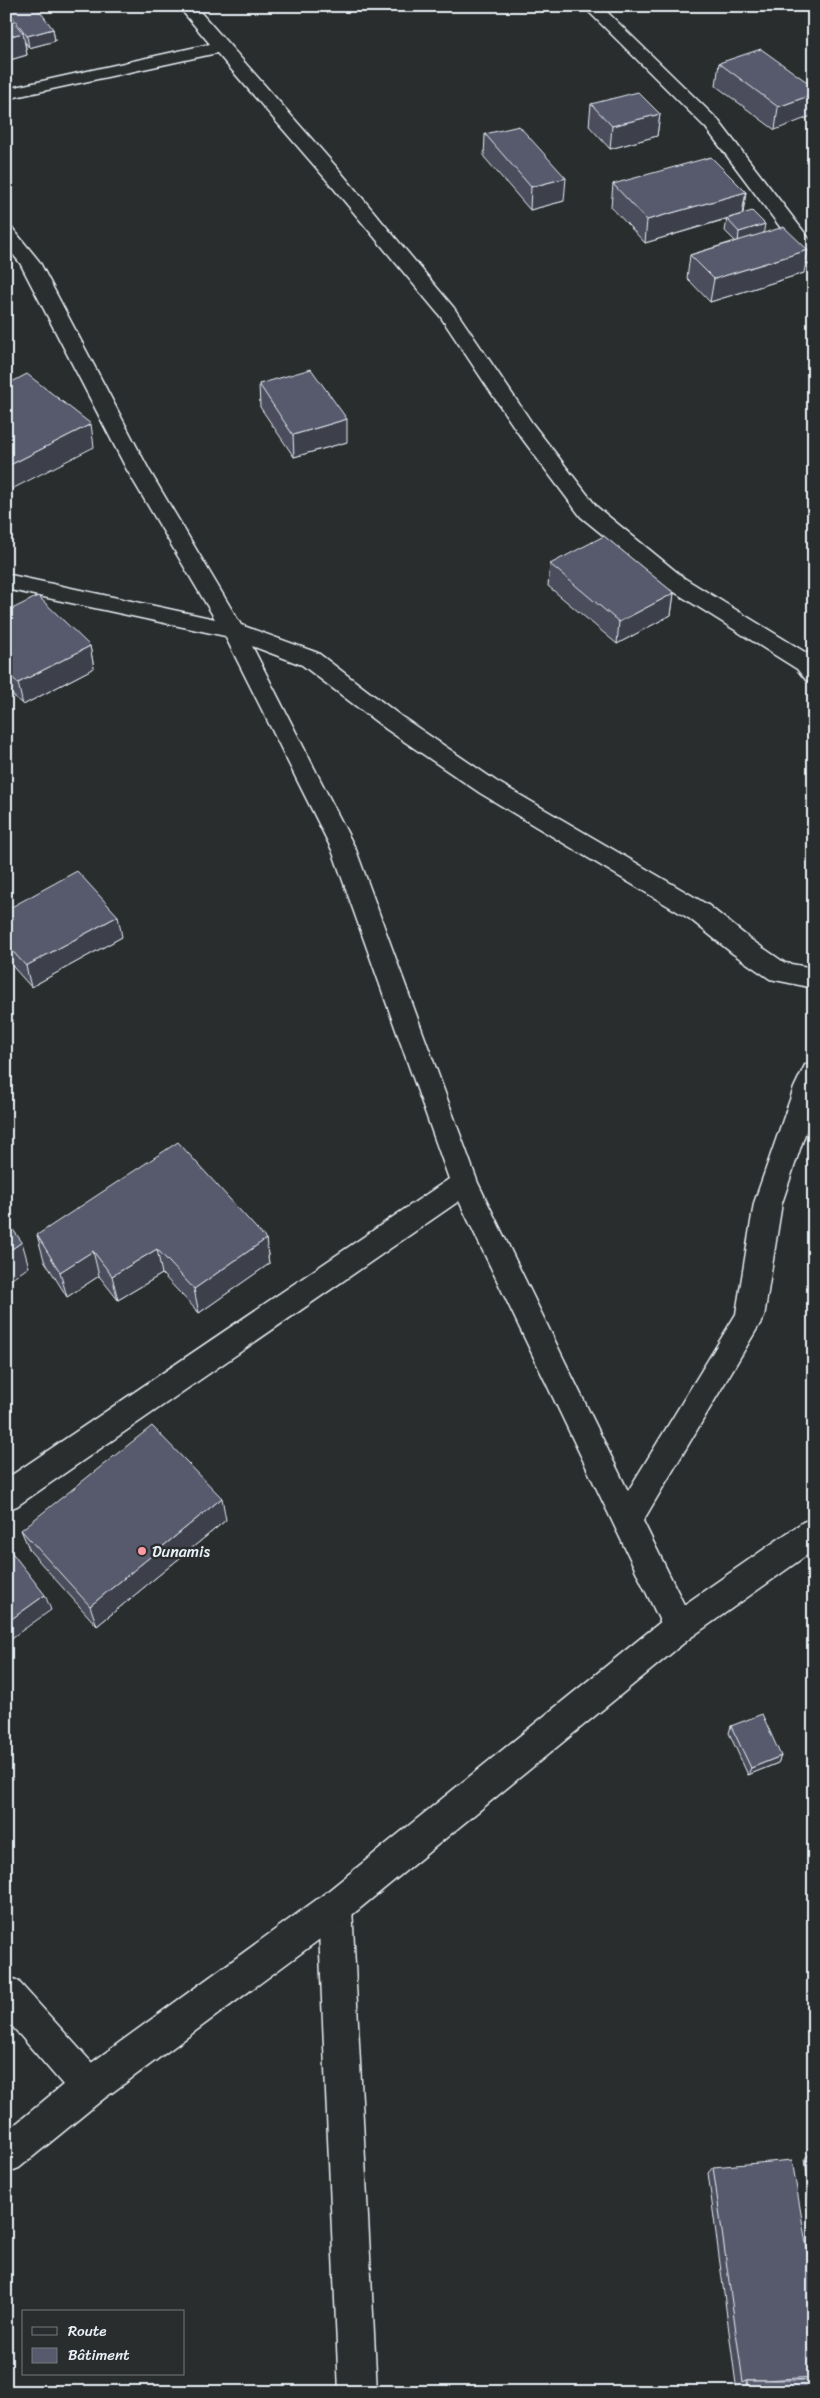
<svg xmlns="http://www.w3.org/2000/svg" width="820" height="2398" font-family="Sriracha,sans-serif">
<style>
.lines{fill:none;stroke-linecap:round;stroke-linejoin:round}
.minor-casing{stroke:#e8f1f8;stroke-width:3}
.tertiary-casing{stroke:#e8f1f8;stroke-width:3}
.minor{fill:#2a2d2e;fill-rule:evenodd}
.tertiary{fill:#2a2d2e;fill-rule:evenodd}
.wall{fill:#4b4d5d;stroke:#e8f1f8}
.shaded-wall{fill:#3d3f4c;stroke:#e8f1f8}
.building{fill:#575a6c;stroke:#e8f1f8}
.poi-dot{fill:#ff9aa2;stroke:#2a2d2e;stroke-width:2}
.labels{text-anchor:middle;stroke-width:5;stroke-linejoin:round;paint-order:stroke}
.poi-label{font-size:16px;fill:#e8f1f8;stroke:#2a2d2e;text-anchor:start}
</style>
<rect width="100%" height="100%" fill="#2a2d2e"/>
<filter id="ink" filterUnits="userSpaceOnUse"><feTurbulence type="fractalNoise" baseFrequency=".02" numOctaves="2"/><feDisplacementMap in="SourceGraphic" scale="10" xChannelSelector="R" yChannelSelector="G"/><feConvolveMatrix kernelMatrix="1 2 1 2 8 2 1 2 1" color-interpolation-filters="sRGB"/></filter>
<g filter="url(#ink)">
<g class="lines">
<defs>
<g id="minor">
<path d="M178 6H195L339 170 454 308 532 423 597 507 684 578 813 657 814 682 806 680 797 669 668 588 581 517 518 433 440 316 325 178 217 53 6 99V89L210 44Z"/>
<path d="M583 6H601L718 120 814 245V265L807 263 706 128Z"/>
<path d="M6 227 13 229 39 261 149 470 241 625 318 653 402 717 496 781 708 905 750 939 785 963 814 968V988L770 979 732 953 690 919 480 793 386 729 302 665 252 646 356 850 478 1183 628 1491 736 1314 754 1203 794 1088 805 1065 814 1062V1107L782 1203 764 1317 643 1521 695 1627 690 1638 679 1642 668 1638 459 1201 17 1506 6 1510V1479L449 1179 332 850 225 636 6 589V574L215 619 127 470 20 263 6 246Z"/>
<path d="M335 1890 347 1895 352 1907 377 2392H339L318 1907 323 1895Z"/>
<path d="M6 1976 18 1981 102 2074 107 2087 102 2100 89 2105 76 2100 6 2019Z"/>
</g>
<path id="tertiary" d="M814 1518V1550L690 1638 347 1919 102 2100 19 2168 6 2173V2132L76 2074 323 1895 668 1616 803 1522Z"/>
</defs>
<use href="#minor" class="minor-casing"/>
<use href="#tertiary" class="tertiary-casing"/>
<use href="#minor" class="minor"/>
<use href="#tertiary" class="tertiary"/>
</g>
<g class="wall">
<path d="M6 6 53 29 55 41 29 48 25 42 27 55 10 60 11 69 6 70Z"/>
<path d="M719 63 814 87 775 130 716 86Z"/>
<path d="M591 104 660 114 657 136 610 149 589 126Z"/>
<path d="M485 134 564 201 530 210 484 157Z"/>
<path d="M613 184 746 192 743 214 763 233 804 273 710 302 687 278 690 255 735 241 725 231 727 219 645 243 611 207Z"/>
<path d="M259 384 347 442 294 457 260 407Z"/>
<path d="M550 564 674 593 671 615 617 644 548 586Z"/>
<path d="M6 612 90 646 94 668 23 705 6 689Z"/>
<path d="M6 910 122 937 31 987 6 959Z"/>
<path d="M37 1235 266 1239 269 1264 199 1313 162 1274 118 1300 99 1276 67 1297 44 1260Z"/>
<path d="M226 1520 97 1626 30 1551 21 1530Z"/>
<path d="M731 1726 781 1756 778 1763 748 1775 729 1733Z"/>
<path d="M813 2152H814V2229H813L805 2158Z"/>
<path d="M713 2167 814 2291V2379L796 2380 814 2392H737L708 2173Z"/>
</g>
<g class="shaded-wall">
<path d="M628 6H640L628 9Z"/>
<path d="M53 29 55 41 29 48 27 36Z"/>
<path d="M23 33 27 55 10 60 11 69 6 70V37Z"/>
<path d="M814 94V115L775 130 778 107Z"/>
<path d="M660 114 657 136 610 149 612 126Z"/>
<path d="M566 178 564 201 530 210 531 187Z"/>
<path d="M746 192 742 214 645 243 647 220Z"/>
<path d="M765 224 763 236 738 244 739 232Z"/>
<path d="M808 250 804 273 710 302 714 279Z"/>
<path d="M347 419V442L294 457 293 435Z"/>
<path d="M91 424 94 447 6 492V467Z"/>
<path d="M674 593 671 615 617 644 619 622Z"/>
<path d="M90 646 94 668 23 705 18 683Z"/>
<path d="M118 916 122 937 31 987 26 966Z"/>
<path d="M266 1239 269 1264 199 1313 194 1289Z"/>
<path d="M22 1242 29 1267 6 1283V1253Z"/>
<path d="M157 1249 162 1274 118 1300 112 1276Z"/>
<path d="M93 1251 99 1276 67 1297 60 1272Z"/>
<path d="M222 1498 226 1520 97 1626 90 1606Z"/>
<path d="M45 1595 51 1610 6 1642V1623Z"/>
<path d="M781 1756 778 1763 748 1775 751 1768Z"/>
</g>
<g class="building">
<path d="M6 6H36L53 29 27 36 6 8Z"/>
<path d="M6 12 23 33 6 37Z"/>
<path d="M761 49 814 87V94L778 107 719 63Z"/>
<path d="M638 92 660 114 612 126 591 104Z"/>
<path d="M519 126 566 178 531 187 485 134Z"/>
<path d="M711 157 746 192 647 220 613 184Z"/>
<path d="M752 211 765 224 739 232 727 219Z"/>
<path d="M784 227 808 250 714 279 690 255Z"/>
<path d="M311 369 347 419 293 435 259 384Z"/>
<path d="M27 374 91 424 6 467V385Z"/>
<path d="M604 536 674 593 619 622 550 564Z"/>
<path d="M38 596 90 646 18 683 6 672V612Z"/>
<path d="M77 871 118 916 26 966 6 944V910Z"/>
<path d="M178 1142 266 1239 194 1289 157 1249 112 1276 93 1251 60 1272 37 1235Z"/>
<path d="M6 1220 22 1242 6 1253Z"/>
<path d="M152 1426 222 1498 90 1606 21 1530Z"/>
<path d="M6 1545 45 1595 6 1623Z"/>
<path d="M762 1714 781 1756 751 1768 731 1726Z"/>
<path d="M792 2160 814 2291V2377L765 2380H747L743 2382 713 2167Z"/>
<path d="M747 2380H814V2392H748Z"/>
</g>
</g>
<circle class="poi-dot" cx="142" cy="1551" r="5"/>
<g class="labels">
<g class="poi-label">
<text x="152" y="1557">Dunamis</text>
</g>
</g>
<rect width="820" height="2398" fill="none" stroke="#2a2d2e" stroke-width="25"/>
<rect x="12" y="12" width="795" height="2373" fill="none" stroke="#e8f1f8" stroke-width="2" filter="url(#ink)"/>
<rect x="22" y="2310" width="162" height="65" fill="#2a2d2e" stroke="#767b7f"/>
<rect x="32" y="2327" width="25" height="8" fill="#2a2d2e" stroke="#767b7f"/>
<text x="68" y="2336" font-size="15" fill="#e8f1f8">Route</text>
<rect x="32" y="2348" width="25" height="15" fill="#575a6c" stroke="#767b7f"/>
<text x="68" y="2360" font-size="15" fill="#e8f1f8">Bâtiment</text>
</svg>
